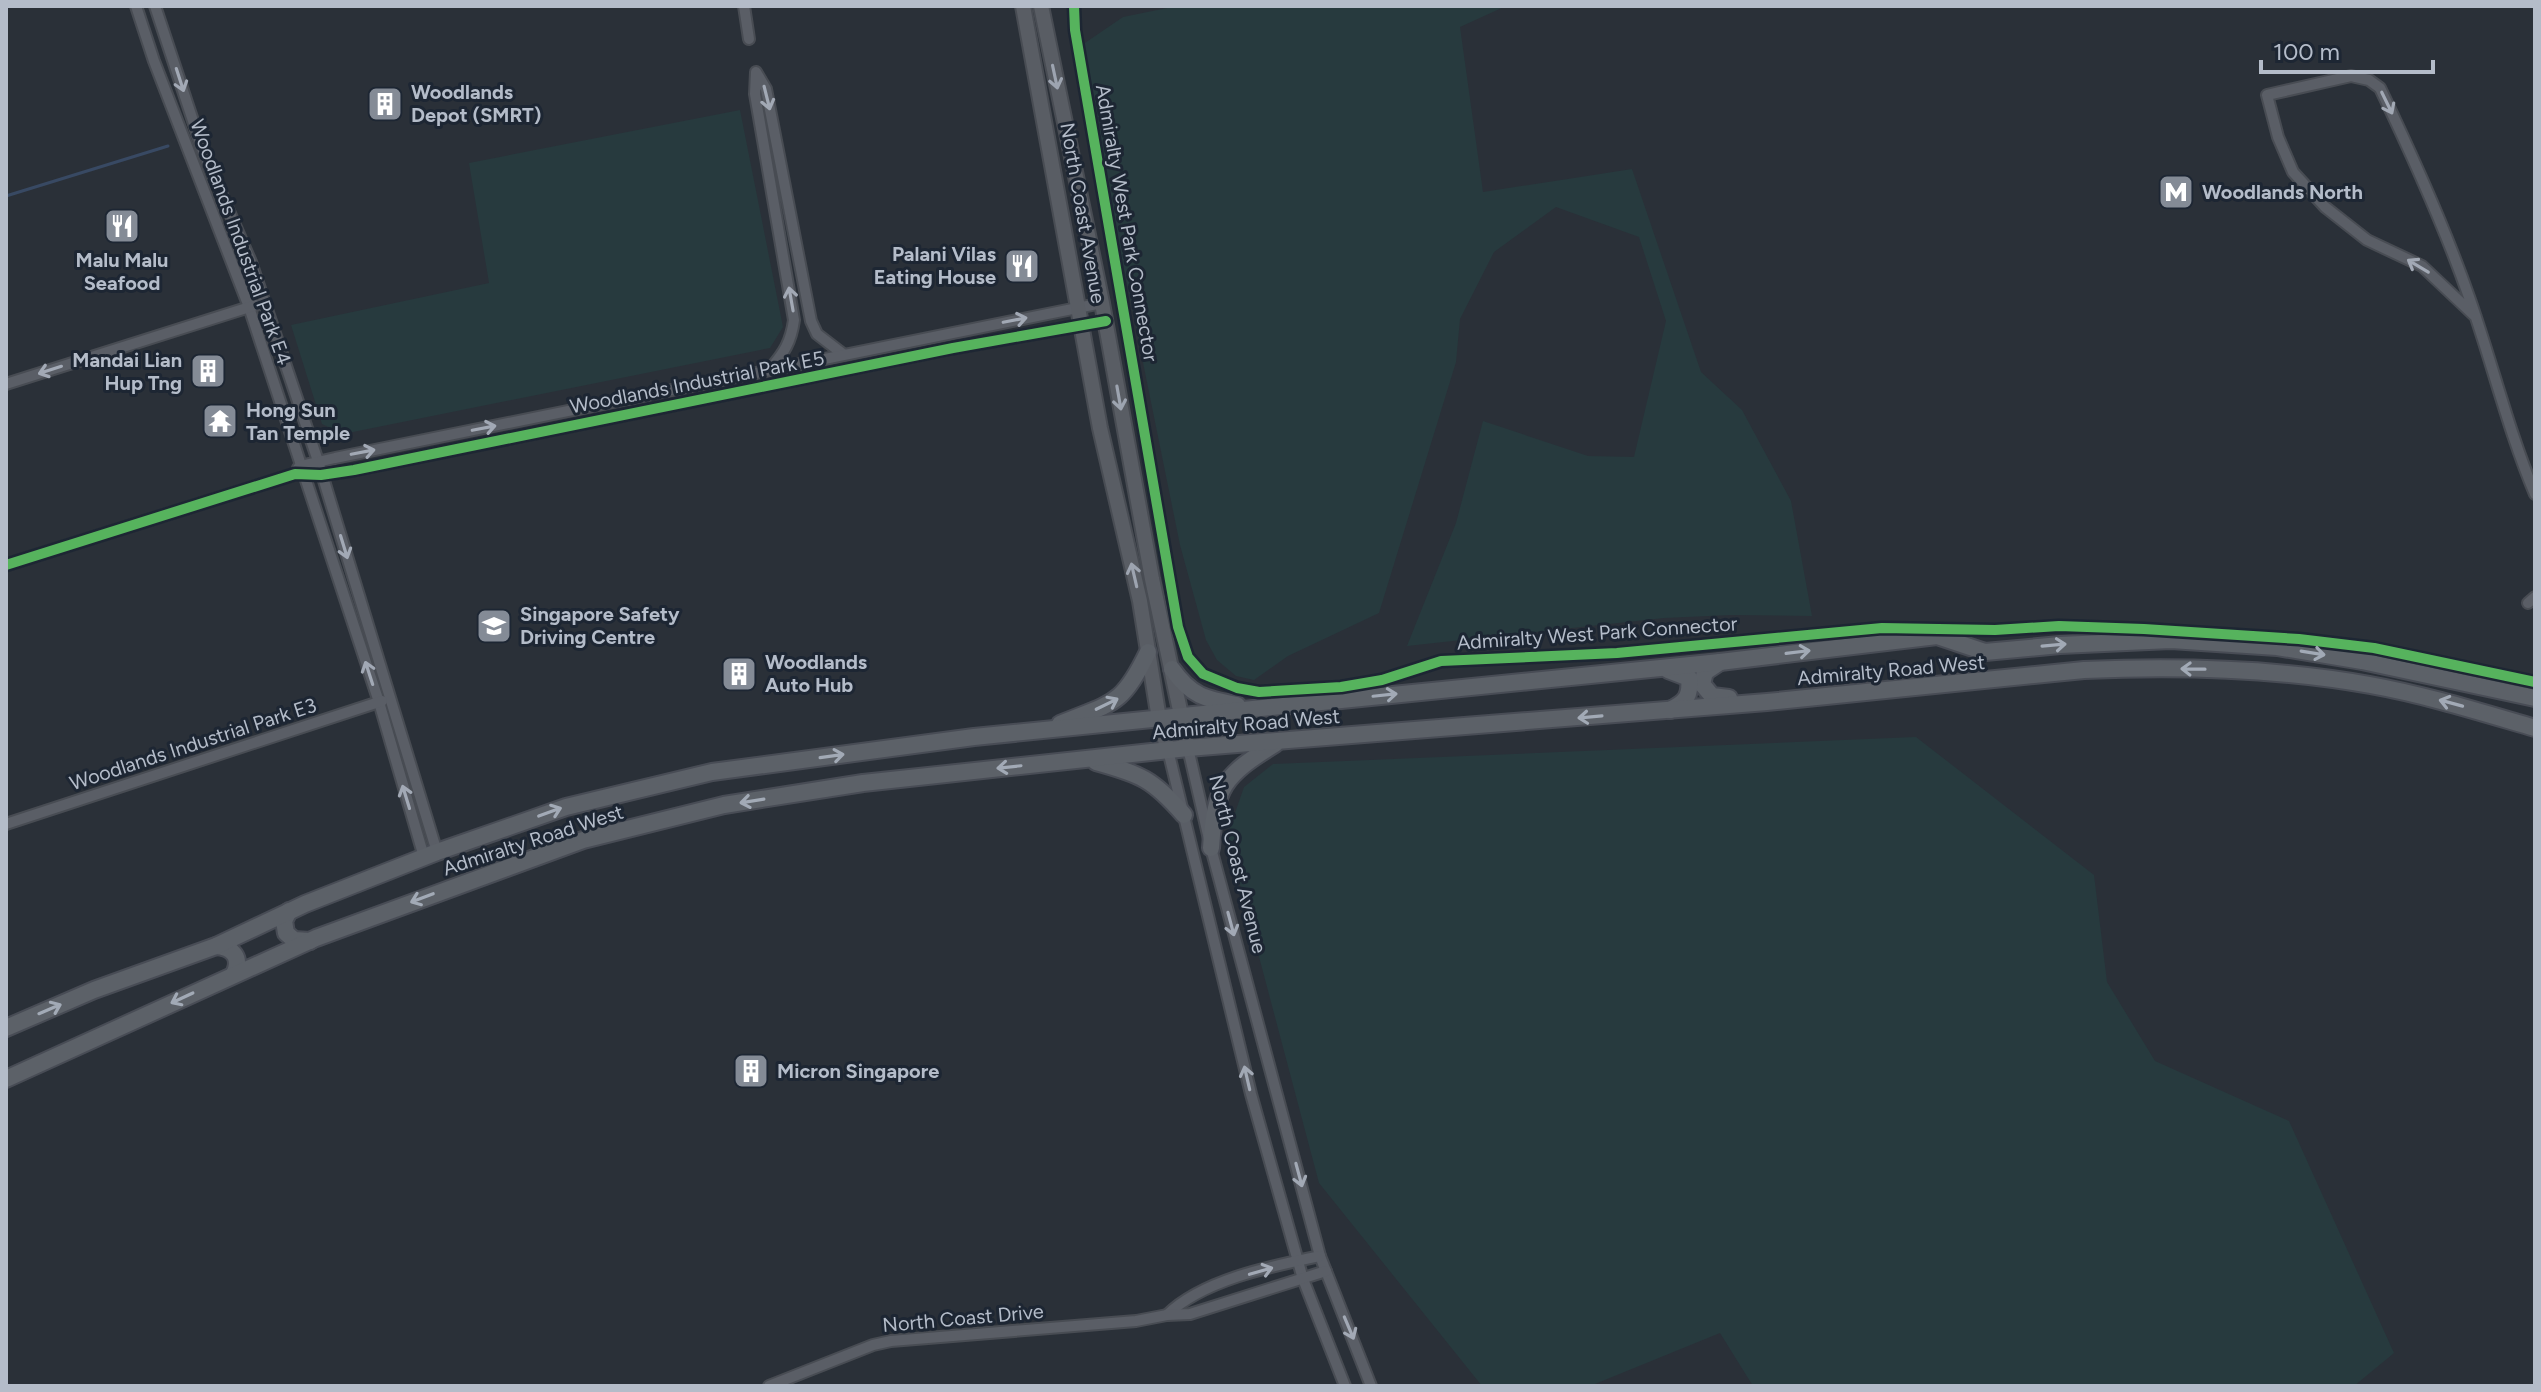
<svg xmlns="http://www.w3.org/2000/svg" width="2541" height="1392" font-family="Figtree,sans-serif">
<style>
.green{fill:#273a3e}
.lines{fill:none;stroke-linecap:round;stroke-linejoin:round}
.stream{stroke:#384963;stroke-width:3}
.minor-casing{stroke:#484c53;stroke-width:14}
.secondary-casing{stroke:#484c53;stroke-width:18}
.primary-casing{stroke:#484c55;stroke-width:20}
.minor{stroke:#5a5e66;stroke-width:10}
.secondary{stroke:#595d64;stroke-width:14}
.primary{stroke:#5c6168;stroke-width:16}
.cycleway-casing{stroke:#1d2633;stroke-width:15}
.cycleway{stroke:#56b35d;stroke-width:10}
.oneway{stroke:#9da4b0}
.oneway2{stroke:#a2a9b5}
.oneway3{stroke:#a2aab6}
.labels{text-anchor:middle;stroke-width:6;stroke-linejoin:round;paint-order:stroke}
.poi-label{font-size:20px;font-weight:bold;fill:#b4bcc9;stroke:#1d2633;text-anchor:start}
.street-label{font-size:20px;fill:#b4bcc9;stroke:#1d2633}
</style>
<rect width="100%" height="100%" fill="#2a3038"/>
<g class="green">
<path d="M1177 6H1506L1460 27 1483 192 1632 169 1701 372 1742 410 1791 501 1812 616 1731 615 1664 618 1407 646 1456 523 1483 421 1588 456 1634 457 1666 321 1639 237 1556 207 1494 252 1460 319 1456 362 1379 613 1288 656 1254 680 1236 676 1217 660 1206 640 1180 545 1079 47 1123 17Z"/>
<path d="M740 110 783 327 770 348 343 434 322 424 291 325 489 283 469 163Z"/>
<path d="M1916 737 2094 875 2107 982 2155 1061 2289 1121 2394 1353 2354 1386H1753L1720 1333 1590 1386H1482L1319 1183 1227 836 1244 787 1273 764Z"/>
</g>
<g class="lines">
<path class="stream" d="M6 196 168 146"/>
<defs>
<g id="minor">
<path d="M136 6 154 61 249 307 379 702 424 857"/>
<path d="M155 6 203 151 251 262 318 461 437 852"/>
<path d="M744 6 749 39"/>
<path d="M2476 317 2422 266 2367 240 2325 207 2293 172 2278 137 2267 95 2351 76 2369 80 2380 88C2413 157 2444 225 2469 297 2492 362 2508 430 2535 494"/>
<path d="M770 369C784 353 791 342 794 320L755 94 756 72 766 89 811 321 817 334 843 354"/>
<path d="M6 384 256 305"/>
<path d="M298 468 300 466 335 458 1102 303"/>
<path d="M6 565 295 474 321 475 354 470 953 348 1106 321"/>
<path d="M2528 603 2535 597"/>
<path d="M1188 748 1211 848 1320 1256 1371 1386"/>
<path d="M1168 750 1251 1094 1303 1279 1345 1386"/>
<path d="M6 824 382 701"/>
<path d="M1167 1315C1202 1280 1272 1266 1320 1256"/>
<path d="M769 1386 873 1345 891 1341 1136 1321 1167 1315 1190 1314 1326 1271"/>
</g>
<g id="secondary">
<path d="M1023 6 1100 428 1140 601 1159 719 1168 750"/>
<path d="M1041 6 1102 303 1152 579 1188 748"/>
</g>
<g id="primary">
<path d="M1720 662 1705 672 1702 684 1712 696 1729 698"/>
<path d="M1172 669C1191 696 1205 699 1237 705"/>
<path d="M1668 670 1689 678C1691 696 1686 702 1670 710"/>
<path d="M1060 724C1113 702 1122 706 1148 652"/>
<path d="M1096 762C1140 774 1153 779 1184 815"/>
<path d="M1211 848C1215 787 1223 776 1275 744"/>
<path d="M289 911 284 921 286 933 294 940 310 941"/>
<path d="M216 946C233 947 242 958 234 974"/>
<path d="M6 1028 94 990 216 946 305 904 437 852 566 807 712 772 974 737 1720 662 1937 636 1985 652 2060 645 2171 640 2277 647 2362 661 2535 698"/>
<path d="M6 1079 316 938 583 840 724 805 863 783 1188 748 1767 702 2084 670C2179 666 2276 668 2370 685 2426 695 2480 712 2535 728"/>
</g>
</defs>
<use href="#minor" class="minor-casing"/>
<use href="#secondary" class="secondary-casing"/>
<use href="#primary" class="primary-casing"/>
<use href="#minor" class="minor"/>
<use href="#secondary" class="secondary"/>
<use href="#primary" class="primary"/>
<defs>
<g id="cycleway">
<path d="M1074 6 1075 30 1178 627 1188 657 1203 674 1237 688 1259 692 1341 687 1382 680 1441 661 1617 653 1882 628 1995 630 2059 626 2144 629 2299 639 2374 648 2535 682"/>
<path d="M6 565 295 474 321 475 354 470 953 348 1106 321"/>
</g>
</defs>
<use href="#cycleway" class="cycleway-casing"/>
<use href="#cycleway" class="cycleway"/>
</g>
<defs><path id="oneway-shaft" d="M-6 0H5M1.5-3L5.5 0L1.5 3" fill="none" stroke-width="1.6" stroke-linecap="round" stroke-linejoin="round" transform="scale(2)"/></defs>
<g class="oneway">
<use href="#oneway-shaft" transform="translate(1055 77) rotate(78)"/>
<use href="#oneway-shaft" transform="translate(1119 398) rotate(80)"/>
<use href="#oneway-shaft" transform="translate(1134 575) rotate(-103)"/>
</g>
<g class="oneway2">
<use href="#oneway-shaft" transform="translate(180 80) rotate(72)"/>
<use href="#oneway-shaft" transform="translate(767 98) rotate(76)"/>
<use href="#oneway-shaft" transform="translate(2387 103) rotate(64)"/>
<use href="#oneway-shaft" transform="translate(2418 266) rotate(-149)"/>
<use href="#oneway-shaft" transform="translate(791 299) rotate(-100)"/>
<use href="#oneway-shaft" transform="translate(1015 320) rotate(-11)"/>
<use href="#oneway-shaft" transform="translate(50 370) rotate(162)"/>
<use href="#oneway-shaft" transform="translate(484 428) rotate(-11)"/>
<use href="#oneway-shaft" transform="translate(363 452) rotate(-11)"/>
<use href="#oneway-shaft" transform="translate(344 547) rotate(73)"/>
<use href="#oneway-shaft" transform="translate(369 673) rotate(-108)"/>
<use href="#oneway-shaft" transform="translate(406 797) rotate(-107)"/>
<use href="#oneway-shaft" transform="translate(1231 924) rotate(75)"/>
<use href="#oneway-shaft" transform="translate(1247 1078) rotate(-103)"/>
<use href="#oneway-shaft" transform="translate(1299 1175) rotate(75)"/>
<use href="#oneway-shaft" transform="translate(1261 1271) rotate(-16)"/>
<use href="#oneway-shaft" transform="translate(1349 1328) rotate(67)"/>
</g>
<g class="oneway3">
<use href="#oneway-shaft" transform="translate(2054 645) rotate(-5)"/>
<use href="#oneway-shaft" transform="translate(1798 652) rotate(-7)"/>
<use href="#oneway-shaft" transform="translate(2313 653) rotate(9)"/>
<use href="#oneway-shaft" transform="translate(2193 669) rotate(-179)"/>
<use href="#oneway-shaft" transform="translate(1385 695) rotate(-6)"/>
<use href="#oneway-shaft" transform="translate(2451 703) rotate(-165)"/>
<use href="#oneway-shaft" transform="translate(1107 704) rotate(-26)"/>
<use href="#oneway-shaft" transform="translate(1590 717) rotate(175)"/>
<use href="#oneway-shaft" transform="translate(832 756) rotate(-8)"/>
<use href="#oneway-shaft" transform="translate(1009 767) rotate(174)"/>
<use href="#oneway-shaft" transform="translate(752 801) rotate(171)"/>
<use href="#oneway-shaft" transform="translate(550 812) rotate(-20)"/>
<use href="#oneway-shaft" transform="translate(422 898) rotate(159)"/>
<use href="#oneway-shaft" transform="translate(182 998) rotate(155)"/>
<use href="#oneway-shaft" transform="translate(50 1009) rotate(-23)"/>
</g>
<defs>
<symbol id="building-square" viewBox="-11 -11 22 22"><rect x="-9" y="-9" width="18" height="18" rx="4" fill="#848b96" stroke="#1d2633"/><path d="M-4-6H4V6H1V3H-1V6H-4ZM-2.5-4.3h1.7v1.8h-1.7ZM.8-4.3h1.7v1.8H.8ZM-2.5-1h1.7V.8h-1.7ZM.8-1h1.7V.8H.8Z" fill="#fff"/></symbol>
<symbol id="metro-square" viewBox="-11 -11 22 22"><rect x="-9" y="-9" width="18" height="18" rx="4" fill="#848b96" stroke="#1d2633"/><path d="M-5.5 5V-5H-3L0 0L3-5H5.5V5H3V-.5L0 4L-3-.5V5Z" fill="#fff"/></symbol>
<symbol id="restaurant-square" viewBox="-11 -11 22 22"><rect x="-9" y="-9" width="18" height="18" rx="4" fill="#848b96" stroke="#1d2633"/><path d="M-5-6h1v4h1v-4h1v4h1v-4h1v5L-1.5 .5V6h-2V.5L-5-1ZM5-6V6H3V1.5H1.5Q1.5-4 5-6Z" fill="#fff"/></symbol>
<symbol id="temple-square" viewBox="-11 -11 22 22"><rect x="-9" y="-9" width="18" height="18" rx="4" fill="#848b96" stroke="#1d2633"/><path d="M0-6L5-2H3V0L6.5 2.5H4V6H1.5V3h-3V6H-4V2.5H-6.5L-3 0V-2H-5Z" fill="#fff"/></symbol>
<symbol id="school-square" viewBox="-11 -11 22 22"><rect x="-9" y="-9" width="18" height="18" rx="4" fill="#848b96" stroke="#1d2633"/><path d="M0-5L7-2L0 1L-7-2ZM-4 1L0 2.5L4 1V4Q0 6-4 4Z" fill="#fff"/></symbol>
</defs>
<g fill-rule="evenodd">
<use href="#building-square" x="365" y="84" width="40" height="40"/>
<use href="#metro-square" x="2156" y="172" width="40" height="40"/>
<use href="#restaurant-square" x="102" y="206" width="40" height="40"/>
<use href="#restaurant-square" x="1002" y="246" width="40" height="40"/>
<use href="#building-square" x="188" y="351" width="40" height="40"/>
<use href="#temple-square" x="200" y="401" width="40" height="40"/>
<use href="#school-square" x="474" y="606" width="40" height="40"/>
<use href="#building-square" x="719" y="654" width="40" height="40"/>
<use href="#building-square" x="731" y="1051" width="40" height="40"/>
</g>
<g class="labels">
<g class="poi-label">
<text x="411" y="99">Woodlands<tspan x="411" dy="23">Depot (SMRT)</tspan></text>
<text x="2202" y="199">Woodlands North</text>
<text x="996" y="261" text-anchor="end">Palani Vilas<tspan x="996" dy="23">Eating House</tspan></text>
<text x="122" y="267" text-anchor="middle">Malu Malu<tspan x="122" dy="23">Seafood</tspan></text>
<text x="182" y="367" text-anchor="end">Mandai Lian<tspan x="182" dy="23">Hup Tng</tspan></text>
<text x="246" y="417">Hong Sun<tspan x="246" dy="23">Tan Temple</tspan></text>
<text x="520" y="621">Singapore Safety<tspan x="520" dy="23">Driving Centre</tspan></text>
<text x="765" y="669">Woodlands<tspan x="765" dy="23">Auto Hub</tspan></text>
<text x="777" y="1078">Micron Singapore</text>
</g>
<g class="street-label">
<text transform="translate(1083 213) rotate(80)" y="7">North Coast Avenue</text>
<text transform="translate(1127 223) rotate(80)" y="7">Admiralty West Park Connector</text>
<text transform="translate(241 242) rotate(70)" y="7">Woodlands Industrial Park E4</text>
<text transform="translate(697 382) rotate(-11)" y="7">Woodlands Industrial Park E5</text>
<text transform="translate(1597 633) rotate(-4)" y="7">Admiralty West Park Connector</text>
<text transform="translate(1891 670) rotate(-5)" y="7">Admiralty Road West</text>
<text transform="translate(1246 724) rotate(-5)" y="7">Admiralty Road West</text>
<text transform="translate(193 744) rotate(-18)" y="7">Woodlands Industrial Park E3</text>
<text transform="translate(533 840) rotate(-18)" y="7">Admiralty Road West</text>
<text transform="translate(1238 864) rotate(76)" y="7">North Coast Avenue</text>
<text transform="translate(963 1318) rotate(-5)" y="7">North Coast Drive</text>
</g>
</g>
<rect width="2541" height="1392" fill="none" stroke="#b4bcc9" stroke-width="16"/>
<path d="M2261 60v12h172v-12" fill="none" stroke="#b4bcc9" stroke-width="4"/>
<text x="2273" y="60" font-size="24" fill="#b4bcc9" stroke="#1d2633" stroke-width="6" paint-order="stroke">100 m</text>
</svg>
